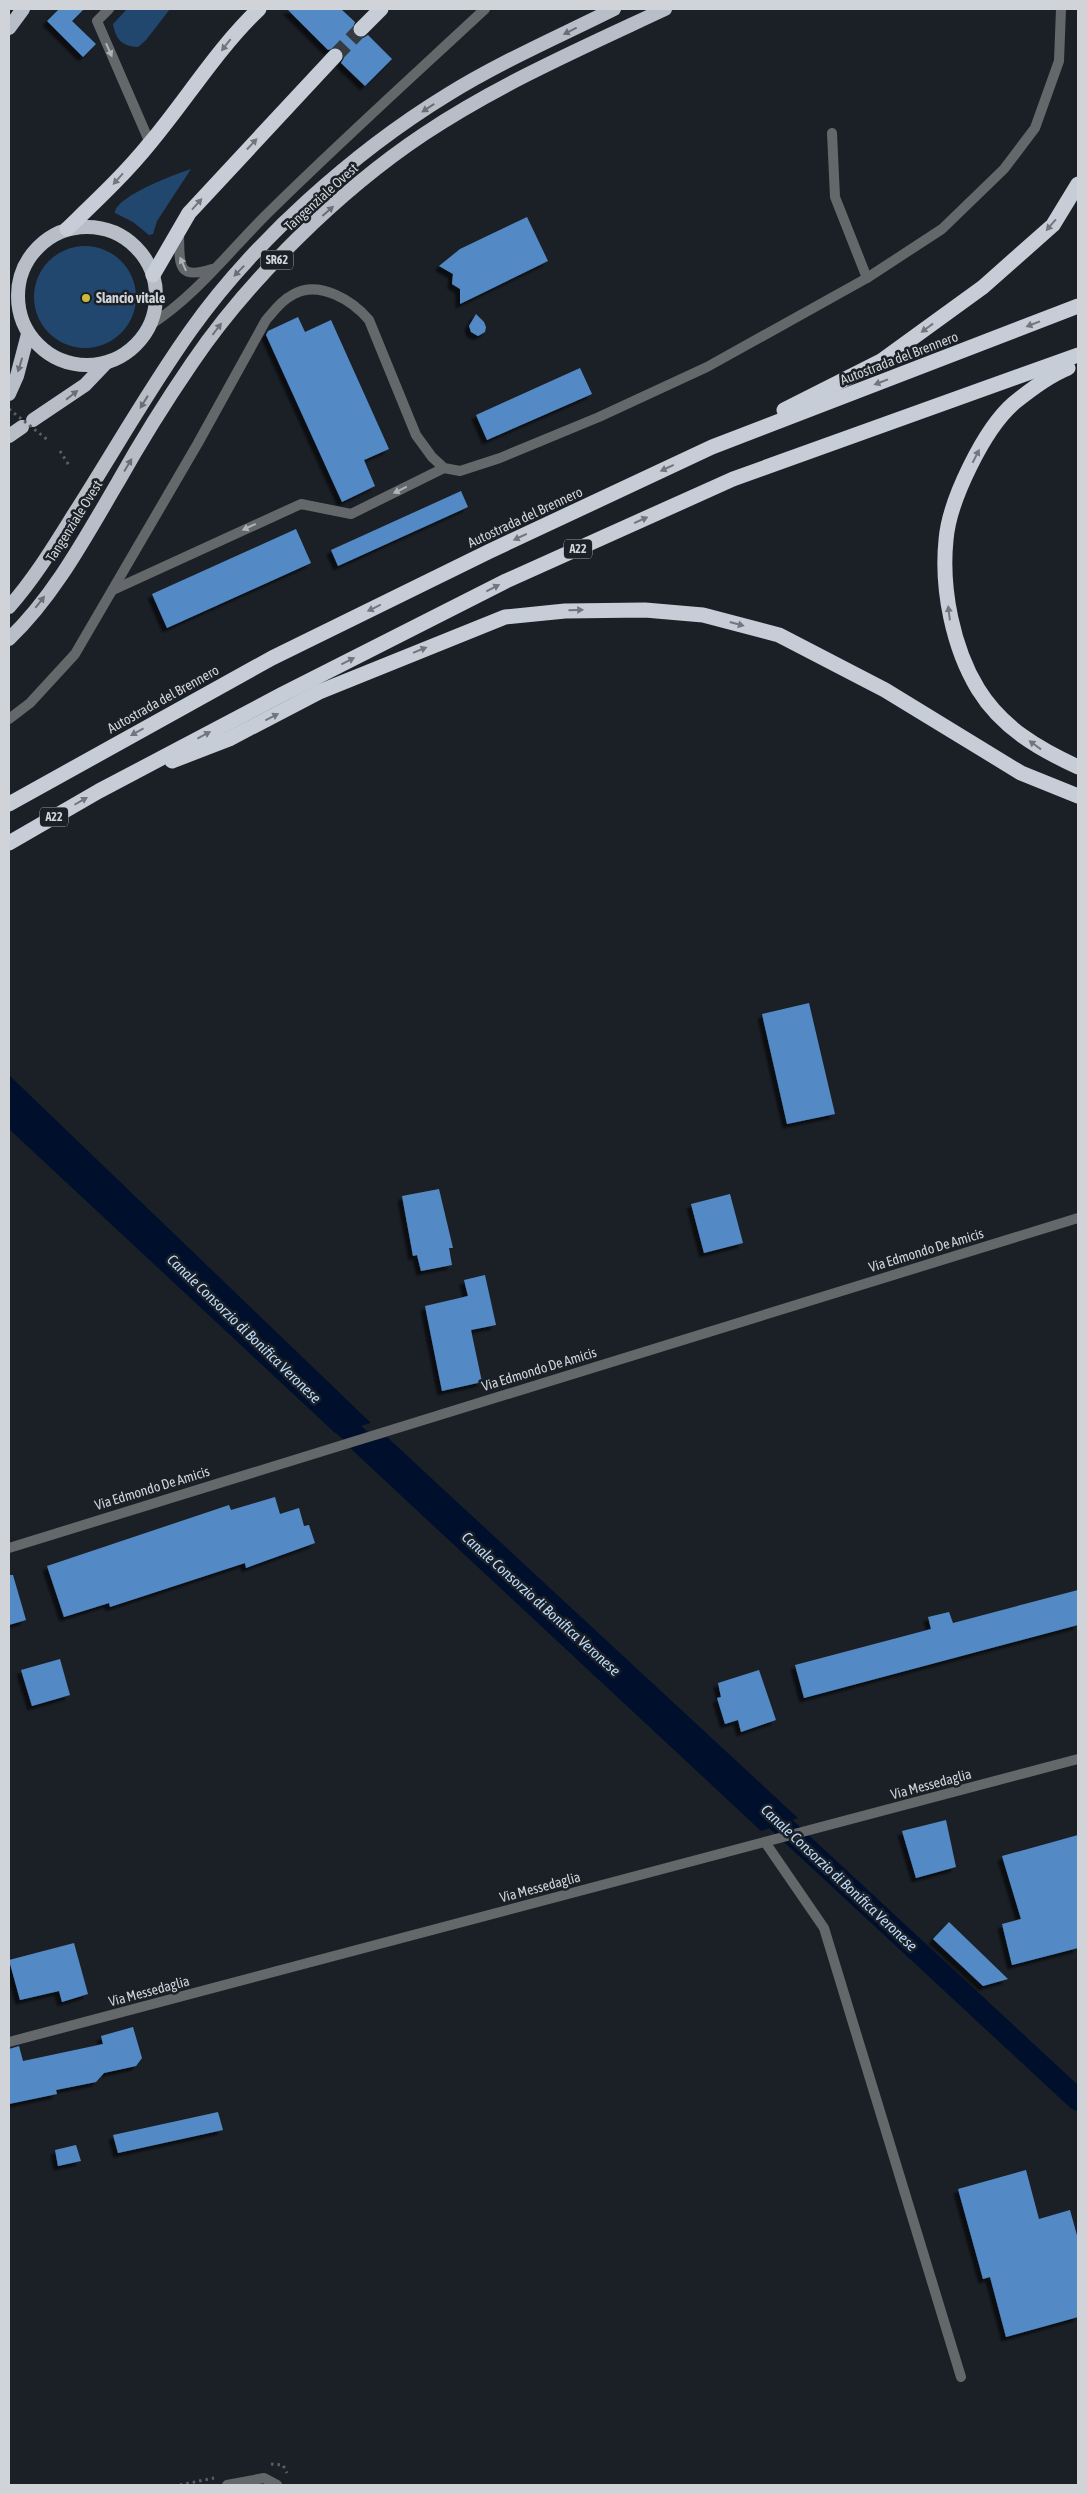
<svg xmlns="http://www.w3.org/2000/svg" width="1087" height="2494" font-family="'Asap Condensed',sans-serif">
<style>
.green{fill:#22476e}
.water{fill:#00102c}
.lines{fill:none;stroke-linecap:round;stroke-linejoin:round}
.canal{stroke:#00102c;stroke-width:22}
.building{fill:#538ac6;filter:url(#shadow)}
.motorway-tunnel{stroke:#363b42;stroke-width:15;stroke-dasharray:15 8;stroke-linecap:butt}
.path{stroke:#595e64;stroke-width:3;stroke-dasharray:2.5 4;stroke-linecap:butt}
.service{stroke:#65686b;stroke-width:10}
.minor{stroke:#65686b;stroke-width:10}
.trunk{stroke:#b8bec7;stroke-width:14}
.motorway{stroke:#c6cdd6;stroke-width:15}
.path-bridge{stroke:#595e64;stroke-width:3;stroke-dasharray:2.5 4;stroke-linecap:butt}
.oneway{fill:#6a6f77}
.oneway2{fill:#70767e}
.oneway3{fill:#b0b4b7}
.poi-dot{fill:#caba39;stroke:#1b2027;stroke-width:2}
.labels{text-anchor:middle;stroke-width:5;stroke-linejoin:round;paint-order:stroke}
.shield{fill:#1b2027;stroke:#9a9ea3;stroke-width:1}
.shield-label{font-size:12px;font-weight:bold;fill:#d0d4d8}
.street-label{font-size:14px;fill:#d0d4d8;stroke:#1b2027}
.poi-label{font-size:14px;font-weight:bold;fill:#d0d4d8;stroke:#1b2027;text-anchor:start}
.water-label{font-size:15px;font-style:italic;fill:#bcd9f9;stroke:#1b2027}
</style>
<defs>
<filter id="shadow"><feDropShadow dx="-4.5" dy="4.5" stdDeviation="1" flood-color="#0009"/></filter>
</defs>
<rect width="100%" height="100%" fill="#1b2027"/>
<g class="green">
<path d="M127 9H170L146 40 138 47C122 46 116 40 113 24Z"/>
<path d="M191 169 157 221 153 234 149 235 133 222 115 213C116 196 176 174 191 169Z"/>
<circle cx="85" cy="297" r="51"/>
</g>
<g class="water">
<path d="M9 1075 371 1423 335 1433 9 1129Z"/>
<path d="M387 1437 798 1818 761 1831 350 1448Z"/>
</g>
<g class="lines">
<g class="canal">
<path d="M326 1409 378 1456"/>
<path d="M758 1803 1078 2100"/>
</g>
</g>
<g class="building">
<path d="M59 9H84L72 21 96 44 83 57 47 21Z"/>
<path d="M287 9H341L355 22 352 31 355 36 363 38 368 35 392 59 365 86 341 63 344 58 342 50 337 47 328 50Z"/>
<path d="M527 217 548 261 460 304V289L452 284 453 274 439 266 460 249Z"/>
<path d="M476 314 484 322 486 327 485 332 478 336 471 332 469 326Z"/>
<path d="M298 317 305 332 331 320 389 449 364 460 375 486 342 502 266 335 268 331Z"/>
<path d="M580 368 592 394 487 440 476 415Z"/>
<path d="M461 491 468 507 338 566 331 550Z"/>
<path d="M296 529 311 563 167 628 152 594Z"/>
<path d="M809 1003 835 1114 787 1124 762 1014Z"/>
<path d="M439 1189 453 1248H449L452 1265 421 1271 417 1255 413 1256 402 1196Z"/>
<path d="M730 1194 743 1243 704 1253 691 1204Z"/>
<path d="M485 1275 496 1325 471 1330 482 1382 442 1391 425 1306 468 1296 464 1280Z"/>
<path d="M275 1497 280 1514 299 1508 304 1526 309 1525 315 1543 246 1568 245 1563 110 1607 109 1603 64 1617 47 1566 229 1505 231 1510Z"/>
<path d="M9 1575H13L26 1620 9 1625Z"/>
<path d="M1078 1590V1625L804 1698 795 1665 931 1629 928 1617 949 1612 953 1623Z"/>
<path d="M60 1659 70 1695 32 1706 21 1670Z"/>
<path d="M759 1670 776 1720 741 1732 738 1720 725 1724 717 1698 721 1697 718 1683Z"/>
<path d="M946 1820 956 1867 916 1878 902 1831Z"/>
<path d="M1078 1835V1948L1012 1965 1002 1924 1021 1919 1002 1856Z"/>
<path d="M949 1922 1008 1979 983 1986 933 1939Z"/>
<path d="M74 1943 88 1994 62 2002 59 1991 20 2000 9 1960Z"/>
<path d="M133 2027 142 2058 136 2066 104 2073 96 2082 56 2090 57 2094 9 2104V2049L19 2046 23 2061 103 2044 101 2036Z"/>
<path d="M218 2112 223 2130 118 2153 113 2135Z"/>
<path d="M76 2145 81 2161 58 2166 55 2150Z"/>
<path d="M1026 2170 1039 2219 1070 2210 1078 2239V2317L1006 2337 990 2277 983 2279 958 2189Z"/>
</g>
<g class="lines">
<path class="motorway-tunnel" d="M335 56 361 29"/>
<g class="path">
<path d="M60 451 70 467"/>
<path d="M271 2464 283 2465 287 2473"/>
<path d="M180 2485 214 2478"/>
</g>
<g class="service">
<path d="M109 9 97 21 150 143"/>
<path d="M832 133 835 197 867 278"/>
<path d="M179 233C180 262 175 281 212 269"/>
<path d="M150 325C196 296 231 249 270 211 340 142 413 76 485 9"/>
<path d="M113 590 301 504 351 514 444 468"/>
<path d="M9 719 30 703 75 654 198 443 266 320C275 310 282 300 294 294 320 280 353 301 369 320L416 435 432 457 444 468 460 471 500 458 599 417 707 367 867 278 942 229 1004 169 1035 128 1059 61 1061 9"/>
</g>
<g class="minor">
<path d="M9 1548 1078 1218"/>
<path d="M765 1842 824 1928 961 2377"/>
<path d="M9 2042 1078 1759"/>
<path d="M227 2485 264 2478 277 2485"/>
</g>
<g class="trunk">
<path d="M9 28 23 9"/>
<circle cx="87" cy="296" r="69"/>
<path d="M9 394 17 376 28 334"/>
<path d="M33 420 85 385 106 363"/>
<path d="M9 436 22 427"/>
<path d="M9 607C34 579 54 546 74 514 113 453 149 389 191 330 254 241 354 152 447 95 500 62 558 37 614 9"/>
<path d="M9 639C55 595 86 536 118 482 141 441 166 401 192 363 249 279 340 190 424 134 499 84 584 47 665 9"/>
</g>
<g class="motorway">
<path d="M361 29 381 9"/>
<path d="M67 229C96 201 125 174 150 143 187 99 217 49 259 9"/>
<path d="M153 275 189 213 335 56"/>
<path d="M1068 368C1048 376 1030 390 1014 403 984 429 949 501 946 540 941 589 953 648 978 689 1002 728 1039 749 1078 767"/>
<path d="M784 410 881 361 983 287 1053 225 1078 184"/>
<path d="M172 761 229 739 319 692 505 617 565 611 645 610 703 615 779 635 885 690 1021 773 1078 796"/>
<path d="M9 804 272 658 490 551 712 447 1078 306"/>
<path d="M9 843 99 791 281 695 506 581 733 479 1078 355"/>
</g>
<path class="path-bridge" d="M9 409 49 441"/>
</g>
<defs><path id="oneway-solid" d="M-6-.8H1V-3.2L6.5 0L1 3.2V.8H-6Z" transform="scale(1.25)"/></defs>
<g class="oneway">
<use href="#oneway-solid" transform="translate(570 31) rotate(153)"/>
<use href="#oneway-solid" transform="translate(428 108) rotate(147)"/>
<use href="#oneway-solid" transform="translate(328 211) rotate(-41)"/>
<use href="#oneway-solid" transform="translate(239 271) rotate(134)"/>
<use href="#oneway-solid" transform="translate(217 329) rotate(-53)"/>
<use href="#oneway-solid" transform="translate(20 365) rotate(107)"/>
<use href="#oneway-solid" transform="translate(72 395) rotate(-38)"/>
<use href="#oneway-solid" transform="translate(144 402) rotate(122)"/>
<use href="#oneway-solid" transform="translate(128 465) rotate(-59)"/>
<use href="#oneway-solid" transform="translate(40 602) rotate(-52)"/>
</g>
<g class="oneway2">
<use href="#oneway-solid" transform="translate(226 45) rotate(128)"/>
<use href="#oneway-solid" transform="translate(252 144) rotate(-47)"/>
<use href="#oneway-solid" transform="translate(118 179) rotate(132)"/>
<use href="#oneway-solid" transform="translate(197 204) rotate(-48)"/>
<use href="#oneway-solid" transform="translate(1051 225) rotate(131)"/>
<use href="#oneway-solid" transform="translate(1033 324) rotate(159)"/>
<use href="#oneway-solid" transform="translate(927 328) rotate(144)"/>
<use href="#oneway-solid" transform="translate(881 382) rotate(159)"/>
<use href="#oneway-solid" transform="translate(976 456) rotate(-63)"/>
<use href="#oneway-solid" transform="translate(667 468) rotate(155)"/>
<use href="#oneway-solid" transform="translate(641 520) rotate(-24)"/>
<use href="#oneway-solid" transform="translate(520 537) rotate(155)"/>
<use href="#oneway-solid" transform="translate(493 588) rotate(-27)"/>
<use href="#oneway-solid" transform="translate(374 608) rotate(154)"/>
<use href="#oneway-solid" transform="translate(576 610) rotate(-1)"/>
<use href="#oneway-solid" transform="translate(949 613) rotate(-97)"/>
<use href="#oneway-solid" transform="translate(737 624) rotate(15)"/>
<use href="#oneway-solid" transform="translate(420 650) rotate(-22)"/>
<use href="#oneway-solid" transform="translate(348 661) rotate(-27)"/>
<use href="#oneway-solid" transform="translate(272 717) rotate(-27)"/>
<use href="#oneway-solid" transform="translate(137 732) rotate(151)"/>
<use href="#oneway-solid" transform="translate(204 735) rotate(-28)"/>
<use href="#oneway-solid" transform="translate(1035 745) rotate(-144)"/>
<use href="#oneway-solid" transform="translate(81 801) rotate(-30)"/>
</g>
<g class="oneway3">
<use href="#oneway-solid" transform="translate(109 50) rotate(66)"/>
<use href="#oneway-solid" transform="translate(183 264) rotate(-114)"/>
<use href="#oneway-solid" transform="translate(400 490) rotate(154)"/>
<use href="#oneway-solid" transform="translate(249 527) rotate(155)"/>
</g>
<circle class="poi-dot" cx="86" cy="298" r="5"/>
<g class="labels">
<g class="shield">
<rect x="261" y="250.5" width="32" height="19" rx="4"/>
<rect x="564" y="539.5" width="28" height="19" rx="4"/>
<rect x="40" y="807.5" width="28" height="19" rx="4"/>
</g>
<g class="shield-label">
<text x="277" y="264">SR62</text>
<text x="578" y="553">A22</text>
<text x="54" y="821">A22</text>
</g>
<g class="street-label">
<text transform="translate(321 197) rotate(-42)" y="5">Tangenziale Ovest</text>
<text transform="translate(899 358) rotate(-21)" y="5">Autostrada del Brennero</text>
<text transform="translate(525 517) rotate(-25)" y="5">Autostrada del Brennero</text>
<text transform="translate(74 521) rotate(-58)" y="5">Tangenziale Ovest</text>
<text transform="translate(163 699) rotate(-29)" y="5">Autostrada del Brennero</text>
<text transform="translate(926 1250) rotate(-17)" y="5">Via Edmondo De Amicis</text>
<text transform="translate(539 1369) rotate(-17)" y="5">Via Edmondo De Amicis</text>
<text transform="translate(152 1488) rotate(-17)" y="5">Via Edmondo De Amicis</text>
<text transform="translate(931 1784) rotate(-15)" y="5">Via Messedaglia</text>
<text transform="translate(540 1887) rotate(-15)" y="5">Via Messedaglia</text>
<text transform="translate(149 1991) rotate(-15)" y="5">Via Messedaglia</text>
</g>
<g class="poi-label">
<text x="96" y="303">Slancio vitale</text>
</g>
<g class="water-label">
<text transform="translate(244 1329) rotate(44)" y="5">Canale Consorzio di Bonifica Veronese</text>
<text transform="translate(541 1604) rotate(42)" y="5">Canale Consorzio di Bonifica Veronese</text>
<text transform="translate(839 1878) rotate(43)" y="5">Canale Consorzio di Bonifica Veronese</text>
</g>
</g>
<rect width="1087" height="2494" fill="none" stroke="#d0d4d8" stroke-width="20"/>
</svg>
